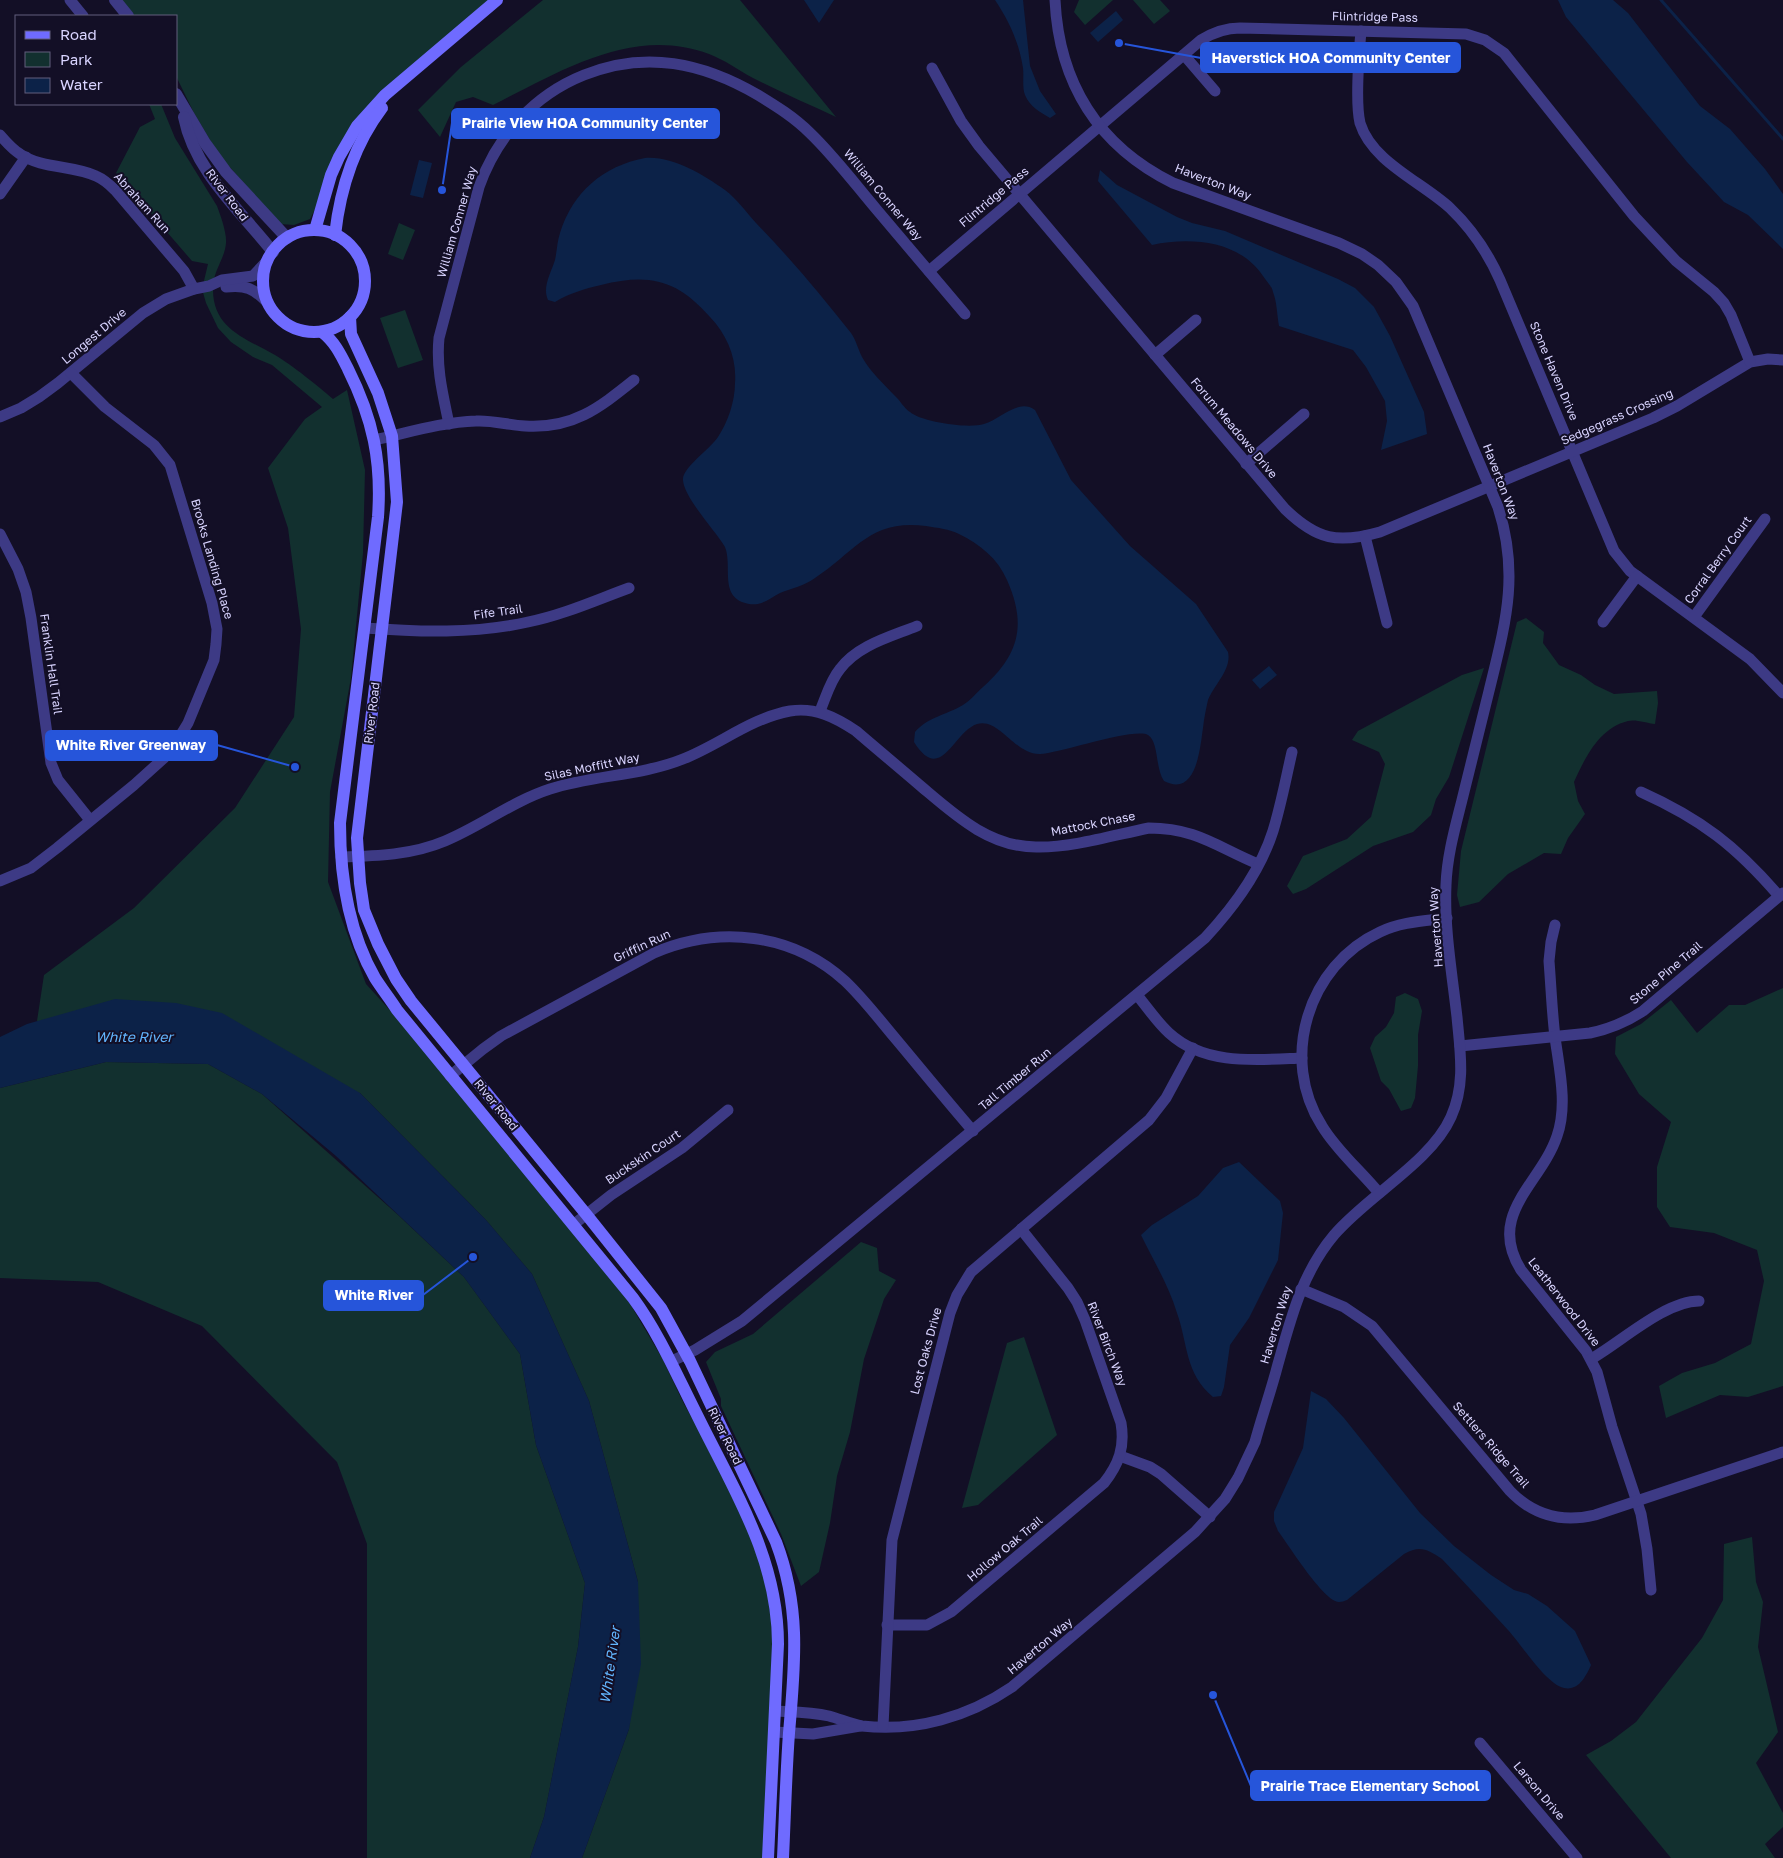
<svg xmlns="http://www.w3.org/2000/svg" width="1783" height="1858" font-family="'Golos Text',sans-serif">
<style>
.green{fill:#12302f}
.water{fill:#0c2248}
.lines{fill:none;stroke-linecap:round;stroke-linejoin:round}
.stream{stroke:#0c2248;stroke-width:3}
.minor{stroke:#3d3a85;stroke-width:11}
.tertiary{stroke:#3d3a85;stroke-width:12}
.secondary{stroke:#6f6bff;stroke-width:12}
.labels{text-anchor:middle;stroke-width:4;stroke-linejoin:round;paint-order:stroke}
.street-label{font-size:12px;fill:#d9d4ff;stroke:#130f26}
.water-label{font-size:14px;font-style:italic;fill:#62b6ff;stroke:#130f26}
.leader{fill:none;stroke:#2655da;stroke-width:2}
.callout-dot{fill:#2655da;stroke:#130f26;stroke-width:2}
.callout{fill:#2655da;stroke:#2655da;stroke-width:2}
.callout-label{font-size:14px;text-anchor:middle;font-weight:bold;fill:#fff}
</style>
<rect width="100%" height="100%" fill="#130f26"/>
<g class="green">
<path d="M122 0H490L368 107 310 219 294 225 280 224 219 155 194 113 176 76V16H135Z"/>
<path d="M543 0H740L836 117C808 104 780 92 753 78 738 70 725 60 709 54 633 25 559 72 493 105L473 97 456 102 440 137 418 110 461 67Z"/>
<path d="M1079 0H1113L1085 25 1074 12Z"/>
<path d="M1133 0H1160L1170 11 1154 24Z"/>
<path d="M149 104H161L175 138 217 206C220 214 227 233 226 243 225 259 212 272 213 290 213 329 247 339 275 355 292 365 318 386 333 399L347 390 365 470 363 553 351 678 330 792 328 882 366 984 450 1076 613 1275 662 1358 684 1404 743 1508 776 1601 768 1858H582L629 1729 638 1582 589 1401 532 1274 486 1220 360 1093 37 1021 44 975 134 908 235 808 294 717 301 629 288 528 268 468 305 419 322 407 272 365 253 357 231 342 218 328 206 303 202 289 208 264 192 261 116 173 140 127 155 119Z"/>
<path d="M399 223 415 230 403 260 388 254Z"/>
<path d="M405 310 423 360 398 368 380 318Z"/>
<path d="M1526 618 1544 632 1543 643 1559 665 1581 675 1595 685 1614 694 1657 691 1658 703 1655 724C1647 723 1635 719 1628 721 1599 728 1585 758 1574 782L1578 801 1585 814 1568 838 1561 854 1544 853 1508 874 1479 902 1460 907 1457 895 1461 851 1517 622Z"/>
<path d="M1484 668 1449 777 1436 799 1431 815 1413 832 1373 846 1306 889 1293 894 1287 886 1303 856 1347 839 1371 817 1385 764 1379 752 1352 740 1358 731 1462 675Z"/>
<path d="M1783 988V1386L1748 1397 1720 1395 1666 1418 1659 1386 1682 1373 1715 1363 1751 1344 1764 1281 1757 1250 1714 1233 1670 1227 1657 1207V1167L1671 1122 1639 1094 1615 1054 1616 1037 1641 1024 1671 1000 1697 1033 1729 1005H1745Z"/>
<path d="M1405 993 1418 999 1422 1011 1418 1035V1066L1415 1098 1411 1108 1401 1111 1389 1089 1381 1081 1370 1048 1375 1037 1386 1027 1394 1013 1396 997Z"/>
<path d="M106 1062 208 1064 262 1094 397 1214 464 1277 520 1354 536 1445 585 1583 578 1647 544 1817 530 1858H367V1544L337 1462 202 1326 98 1282 0 1278V1088Z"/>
<path d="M861 1242 877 1248 879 1271 896 1280 884 1299 864 1359 850 1432 837 1476 830 1523 819 1572 801 1586 781 1534 721 1406V1399L706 1362 715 1352 753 1334Z"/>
<path d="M1024 1337 1057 1435 978 1505 962 1508 1007 1343Z"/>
<path d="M1752 1537 1756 1582 1763 1602 1758 1647 1778 1732 1756 1763 1783 1813V1827L1765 1844 1775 1858H1671L1586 1755 1611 1741 1636 1722 1702 1638 1723 1600 1724 1544Z"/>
</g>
<g class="water">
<path d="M804 0H834L819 23Z"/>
<path d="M995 0H1023L1030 66 1040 91 1056 114 1050 118C1040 112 1030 107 1025 95 1022 88 1024 76 1023 68 1019 42 1009 21 995 0Z"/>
<path d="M1558 0H1613L1628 13 1700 106 1730 129 1765 169 1783 194V249L1748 215 1724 202 1687 162 1566 17Z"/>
<path d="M1116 11 1123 20 1098 42 1090 33Z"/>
<path d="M645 158C673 156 702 174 725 190 737 199 746 212 756 223 790 258 821 295 851 333 856 340 858 349 862 357 871 373 884 384 897 398 901 402 904 408 910 412 922 422 968 429 984 424 1001 419 1018 398 1035 410L1071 480 1130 546 1196 604 1228 652C1232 669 1214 685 1208 700 1206 709 1204 718 1203 728 1200 747 1197 798 1164 781 1155 768 1159 742 1148 735 1135 727 1060 753 1040 754 1015 755 999 717 977 724 953 732 941 785 914 742L915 732C928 717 946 715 963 705 971 700 976 693 983 687 1019 655 1027 625 1007 580 998 559 980 544 959 534 949 529 938 528 926 526 870 519 856 551 815 578 804 586 792 588 780 593 770 598 762 606 749 604 718 598 733 567 725 547 715 530 684 498 683 480 682 468 710 449 718 437 728 422 735 401 735 383 737 358 727 335 710 317 677 280 650 273 601 285 584 289 570 293 555 302L548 300C542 287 551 273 555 260 557 251 557 242 560 233 573 192 603 166 645 158Z"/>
<path d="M419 160 432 163 423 198 410 195Z"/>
<path d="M1100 170 1117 185 1177 217 1192 223 1225 231 1338 279 1355 288 1374 307 1390 336 1424 412 1427 434 1381 450 1387 421 1385 401 1366 367 1353 350 1279 326C1277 315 1277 302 1273 292 1272 286 1266 281 1263 276 1239 240 1190 237 1152 245L1098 181Z"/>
<path d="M1269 666 1277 675 1260 689 1252 680Z"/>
<path d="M115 999 176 1003 222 1013 360 1093 486 1220 532 1274 589 1401 638 1582 641 1664 629 1729 582 1858H530L544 1817 578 1647 585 1583 536 1445 520 1354 464 1277 336 1156 262 1094 208 1064 106 1062 0 1088V1037L27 1024Z"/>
<path d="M1239 1162 1280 1201 1283 1213 1278 1260 1249 1318 1230 1345 1224 1387 1221 1396 1213 1397C1185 1374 1188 1344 1177 1313 1169 1286 1153 1260 1141 1235L1152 1225 1198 1196 1223 1168Z"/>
<path d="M1311 1391 1326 1399 1344 1418 1420 1513 1454 1546 1491 1575 1514 1590 1528 1594 1547 1606 1575 1631 1591 1665C1586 1676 1579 1691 1564 1688 1546 1684 1521 1644 1508 1630 1486 1606 1464 1582 1442 1559 1427 1549 1420 1545 1404 1554L1347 1600C1344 1601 1342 1602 1339 1602 1324 1602 1288 1544 1278 1531L1274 1521V1512L1303 1448Z"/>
</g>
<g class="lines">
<path class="stream" d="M1661 0 1783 139"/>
<g class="minor">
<path d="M70 0 83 16"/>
<path d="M1361 31C1359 54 1355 102 1360 123 1372 162 1422 182 1450 208 1472 229 1488 253 1500 280L1614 551 1630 571 1750 659 1783 693"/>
<path d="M1184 55 1215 91"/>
<path d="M932 68 961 121 979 146 1285 509C1317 540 1338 544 1380 532L1653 418 1677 406 1750 362 1768 359 1783 360"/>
<path d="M0 135C6 142 12 149 20 154 42 169 72 165 96 176 103 179 109 184 115 190L184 271 194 289"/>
<path d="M0 194 26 157"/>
<path d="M929 271 1201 40C1214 32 1225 28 1240 28L1466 34 1485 40 1504 53 1634 216 1676 261 1714 292 1724 303 1731 315 1750 362"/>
<path d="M226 287C246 285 253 288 267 302"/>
<path d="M1155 355 1196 320"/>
<path d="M0 417 21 408 39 397 58 383 143 313 166 299 194 289 209 286 222 280 253 276 267 261"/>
<path d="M449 424C443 395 436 368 439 338L479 187C497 136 534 95 584 75 646 50 703 63 758 95 776 106 794 117 810 133 834 156 855 184 877 210 906 244 935 279 965 314"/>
<path d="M374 440C407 433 442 422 476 421 492 420 508 425 525 426 573 429 599 408 634 380"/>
<path d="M1246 464 1304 414"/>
<path d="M0 534 18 569 26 592 31 618 51 763 58 780 90 820"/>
<path d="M1365 536 1387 623"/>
<path d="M1694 617 1765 519"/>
<path d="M1603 622 1637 576"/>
<path d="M365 628C419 632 474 634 528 622 563 615 596 600 629 588"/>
<path d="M820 711C826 697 830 681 840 669 858 645 890 637 917 626"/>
<path d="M1641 792C1701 819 1736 846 1779 896"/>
<path d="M341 857C377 856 412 855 445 841 481 826 513 801 550 789 593 775 641 776 683 759 719 745 751 718 790 711 815 707 835 717 856 731 878 750 901 769 923 788 956 816 990 847 1036 847 1071 848 1114 835 1149 828 1196 828 1217 847 1258 864"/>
<path d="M0 881 31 868 57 848 134 785 164 758 177 741 188 723 214 660 216 644 217 629 212 603 170 465 154 445 105 407 71 373"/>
<path d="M1555 925 1551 942 1549 961C1551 986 1552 1012 1555 1037 1559 1068 1568 1105 1557 1136 1541 1184 1486 1214 1521 1270L1586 1351 1597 1372 1612 1427 1641 1514 1647 1549 1651 1590"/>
<path d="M1137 995C1147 1007 1157 1022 1169 1033 1205 1066 1257 1060 1302 1058"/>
<path d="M1460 1046 1590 1033C1610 1029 1626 1022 1643 1011L1783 893"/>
<path d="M450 1076 483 1049 501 1036 654 953C719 925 792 933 845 981 863 998 879 1019 895 1038 921 1069 947 1101 973 1131"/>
<path d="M1379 1193C1361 1171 1337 1151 1322 1126 1279 1059 1308 965 1380 932 1401 922 1424 921 1447 918"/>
<path d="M573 1225 611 1195 682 1148 728 1110"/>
<path d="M1301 1289 1344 1307 1372 1326 1510 1491C1534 1516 1562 1523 1595 1515L1783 1452"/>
<path d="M1591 1359C1621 1342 1665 1301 1699 1301"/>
<path d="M672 1361 695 1350 742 1321 1205 938C1234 907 1260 872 1273 831 1281 805 1286 778 1292 752"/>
<path d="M1120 1456 1150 1467 1161 1474 1210 1517"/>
<path d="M887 1625H927L951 1612 1104 1483C1119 1464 1125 1447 1121 1423L1085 1320 1077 1302 1068 1288 1021 1229"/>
<path d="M775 1711C793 1712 811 1712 829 1716 840 1719 851 1724 862 1726 916 1732 968 1717 1012 1687L1195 1532 1225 1499 1238 1478 1255 1442C1262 1416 1271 1391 1278 1364 1291 1318 1302 1273 1334 1235 1367 1196 1431 1162 1451 1117 1466 1084 1460 1051 1457 1017 1452 973 1444 928 1446 885 1447 856 1455 828 1462 800 1471 764 1480 728 1489 691 1505 625 1520 575 1498 507L1413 306 1396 282 1378 265 1362 254 1339 243 1173 183C1098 146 1059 83 1055 0"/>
<path d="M883 1726 892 1540 950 1313 957 1295 971 1272 1149 1120 1166 1098 1193 1048"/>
<path d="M774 1732 813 1734 860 1726"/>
<path d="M1480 1743 1577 1858"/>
</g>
<g class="tertiary">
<path d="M115 0 128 16"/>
<path d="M176 94 205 143 226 172 287 238"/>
<path d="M184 117C195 172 240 210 273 252"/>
</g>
<g class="secondary">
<path d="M315 230 331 175 339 157 357 126 385 95 497 0"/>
<circle cx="314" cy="281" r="51"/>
<path d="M335 235C340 190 354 145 382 108"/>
<path d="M350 317 351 334 378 393 392 436 397 502 357 838 360 883 364 910 378 944 396 979 411 1001 586 1214 661 1308 690 1361 776 1542C801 1608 795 1664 789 1733 786 1774 785 1816 783 1858"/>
<path d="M322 332C335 342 341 355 348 369 373 419 382 461 378 517L340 823C340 877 348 931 375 978 382 989 390 999 397 1010L633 1298C660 1335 677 1376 698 1417 735 1492 778 1559 778 1644L768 1858"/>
</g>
</g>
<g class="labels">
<g class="street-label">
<text transform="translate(1375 17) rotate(1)" y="4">Flintridge Pass</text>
<text transform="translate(1213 182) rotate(21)" y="4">Haverton Way</text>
<text transform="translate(227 195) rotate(53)" y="4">River Road</text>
<text transform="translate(883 195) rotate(50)" y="4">William Conner Way</text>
<text transform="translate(994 197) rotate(-40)" y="4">Flintridge Pass</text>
<text transform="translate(142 203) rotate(48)" y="4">Abraham Run</text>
<text transform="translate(457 222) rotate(-74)" y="4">William Conner Way</text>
<text transform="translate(94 336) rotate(-40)" y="4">Longest Drive</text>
<text transform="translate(1554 371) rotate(67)" y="4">Stone Haven Drive</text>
<text transform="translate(1617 417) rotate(-24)" y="4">Sedgegrass Crossing</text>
<text transform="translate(1234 428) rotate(50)" y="4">Forum Meadows Drive</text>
<text transform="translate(1501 482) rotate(69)" y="4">Haverton Way</text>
<text transform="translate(212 559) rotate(74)" y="4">Brooks Landing Place</text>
<text transform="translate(1718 560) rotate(-54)" y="4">Corral Berry Court</text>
<text transform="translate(498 612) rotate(-8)" y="4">Fife Trail</text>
<text transform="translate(51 664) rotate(82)" y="4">Franklin Hall Trail</text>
<text transform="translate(372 713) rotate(-83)" y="4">River Road</text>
<text transform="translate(592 767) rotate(-12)" y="4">Silas Moffitt Way</text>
<text transform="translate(1093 824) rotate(-11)" y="4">Mattock Chase</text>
<text transform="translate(1436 927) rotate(-94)" y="4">Haverton Way</text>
<text transform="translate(642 946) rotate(-25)" y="4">Griffin Run</text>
<text transform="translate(1666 973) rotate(-40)" y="4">Stone Pine Trail</text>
<text transform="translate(1015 1079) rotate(-40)" y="4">Tall Timber Run</text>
<text transform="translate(496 1105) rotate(51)" y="4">River Road</text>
<text transform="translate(643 1157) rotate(-34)" y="4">Buckskin Court</text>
<text transform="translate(1564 1302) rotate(52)" y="4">Leatherwood Drive</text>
<text transform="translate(1276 1325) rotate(-73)" y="4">Haverton Way</text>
<text transform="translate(1107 1344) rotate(69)" y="4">River Birch Way</text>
<text transform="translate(926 1351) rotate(-75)" y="4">Lost Oaks Drive</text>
<text transform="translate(725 1436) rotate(64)" y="4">River Road</text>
<text transform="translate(1491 1445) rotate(49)" y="4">Settlers Ridge Trail</text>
<text transform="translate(1005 1549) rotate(-40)" y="4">Hollow Oak Trail</text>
<text transform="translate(1040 1646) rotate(-40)" y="4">Haverton Way</text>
<text transform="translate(1539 1791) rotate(50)" y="4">Larson Drive</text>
</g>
<g class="water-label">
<text x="134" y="1042">White River</text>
<text transform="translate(610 1665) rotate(-82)" y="5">White River</text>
</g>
</g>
<path class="leader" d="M1119 43L1201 58M442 190L452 123M295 767L217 745M473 1257L423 1295M1213 1695L1251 1786"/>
<g class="callout-dot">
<circle cx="1119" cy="43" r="5"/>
<circle cx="442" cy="190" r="5"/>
<circle cx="295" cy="767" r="5"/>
<circle cx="473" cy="1257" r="5"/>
<circle cx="1213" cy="1695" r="5"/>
</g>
<g class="callout">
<rect x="1201" y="43" width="259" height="29" rx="5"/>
<rect x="452" y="109" width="267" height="29" rx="5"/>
<rect x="46" y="731" width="171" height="29" rx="5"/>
<rect x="324" y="1281" width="99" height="29" rx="5"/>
<rect x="1251" y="1771" width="239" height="29" rx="5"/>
</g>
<g class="callout-label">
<text x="1331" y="63">Haverstick HOA Community Center</text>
<text x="585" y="128">Prairie View HOA Community Center</text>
<text x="131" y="750">White River Greenway</text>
<text x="374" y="1300">White River</text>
<text x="1370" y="1791">Prairie Trace Elementary School</text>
</g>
<rect x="15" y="15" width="162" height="90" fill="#130f26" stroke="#625e7d"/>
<rect x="25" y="31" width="25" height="8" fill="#6f6bff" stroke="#625e7d"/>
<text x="60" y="40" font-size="15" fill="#d9d4ff">Road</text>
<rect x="25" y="52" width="25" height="15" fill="#12302f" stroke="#625e7d"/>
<text x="60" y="65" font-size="15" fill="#d9d4ff">Park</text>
<rect x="25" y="78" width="25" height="15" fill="#0c2248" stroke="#625e7d"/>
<text x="60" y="90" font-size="15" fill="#d9d4ff">Water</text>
</svg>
